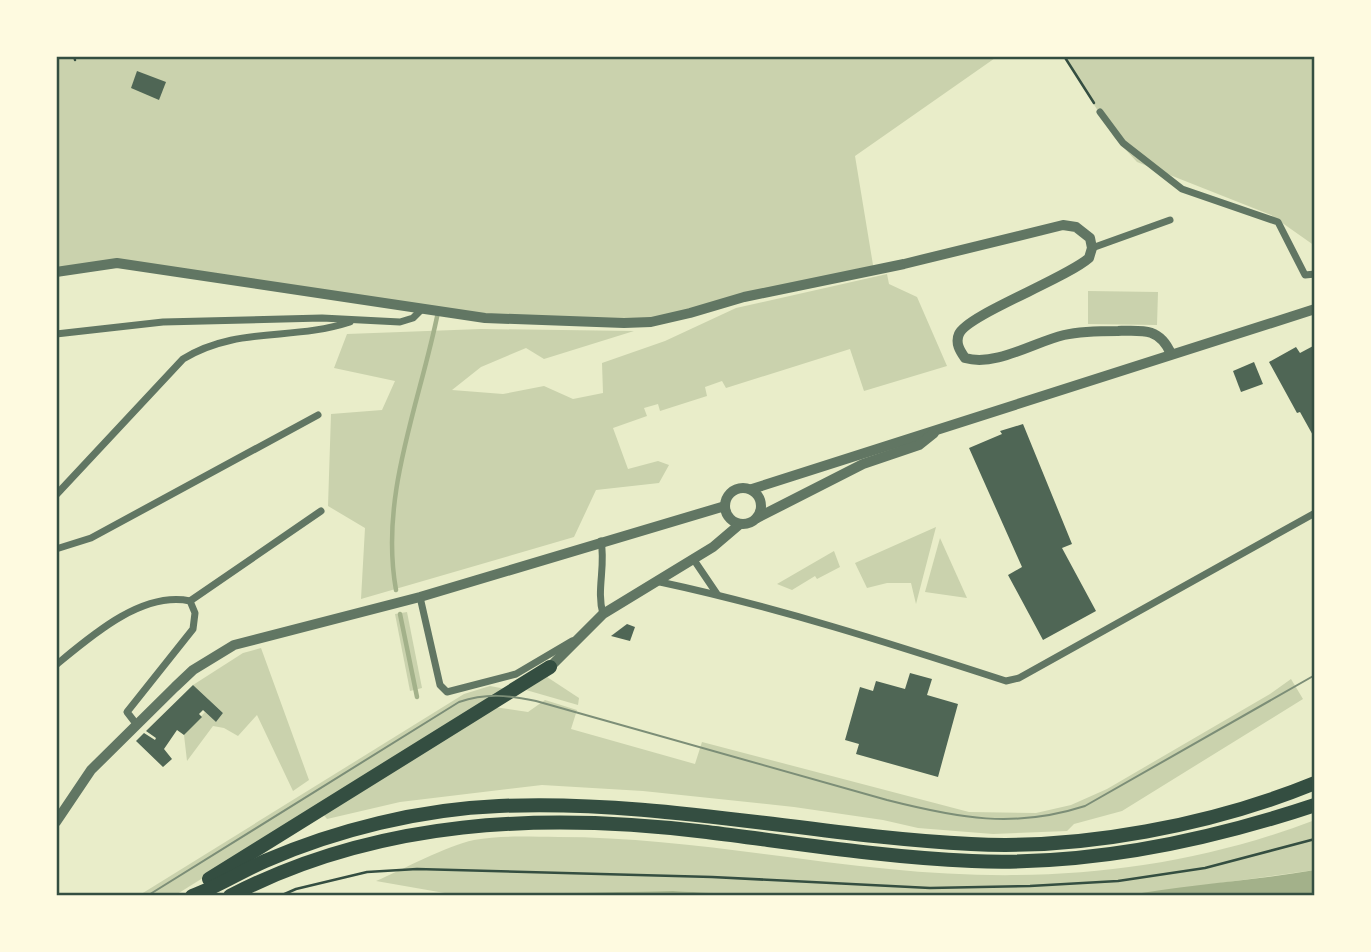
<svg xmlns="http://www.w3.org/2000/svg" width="1371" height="952" font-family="'Golos Text',sans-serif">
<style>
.green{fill:#cad2ad}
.water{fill:#a3b18a}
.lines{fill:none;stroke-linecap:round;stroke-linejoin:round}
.stream{stroke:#a3b18a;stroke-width:4.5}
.building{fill:#4f6655}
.path{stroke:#344e41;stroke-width:2.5}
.minor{stroke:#617663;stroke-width:7}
.tertiary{stroke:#617663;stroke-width:10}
.trunk{stroke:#344e41;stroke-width:14}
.tram{stroke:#7c8e77;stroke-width:2}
.neatline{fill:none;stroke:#344e41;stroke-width:2.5}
</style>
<rect width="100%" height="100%" fill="#e9edc9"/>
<g class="green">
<path d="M56 56H998L855 156 874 271 651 322 515 320 117 263 56 272Z"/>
<path d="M1064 56H1315V246L1271 215 1137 162 1114 137Z"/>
<path d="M887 274 889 284 917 297 947 366 864 391 850 349 726 388 722 381 705 387 707 396 660 411 658 404 644 408 647 416 613 428 628 469 658 461 669 465 659 483 596 490 574 537 361 599 365 528 328 506 331 414 382 410 395 381 334 368 347 334 481 329 634 331 544 359 526 348 481 367 452 390 503 394 544 386 573 399 603 393 602 363 665 341 736 308Z"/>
<path d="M1088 291 1158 292 1157 325 1088 324Z"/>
<path d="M936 527 916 604 911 583H887L867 588 855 563Z"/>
<path d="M940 538 967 598 925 592Z"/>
<path d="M834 551 840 567 817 579 815 576 792 590 777 584Z"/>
<path d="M407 612 422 688 410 691 395 614Z"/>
<path d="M261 648 309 780 293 791 257 715 238 736 224 728 213 726 187 761 184 735 205 712 216 722 223 713 193 685 243 653Z"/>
<path d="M547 677 579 698 578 705 526 690Z"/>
<path d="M1291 679 1303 699 1122 811 1074 824 1067 831 993 834 918 828 883 820 794 807 643 791 542 785 400 802 327 819 323 814 494 707 528 712 545 700 577 710 571 729 695 764 702 742 969 812 1036 813 1071 805 1107 789 1270 694Z"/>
<path d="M490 686 506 689 174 896H138L464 694Z"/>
<path d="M1315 820V870L1125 896H774L673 891 456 895 376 881C404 869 446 846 474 840 500 835 531 837 558 837 669 837 779 858 889 869 1036 884 1176 873 1315 820Z"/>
</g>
<g class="water">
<path d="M1315 870V896H1125C1188 884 1252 881 1315 870Z"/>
<path d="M673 891 774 896H447L456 895Z"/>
</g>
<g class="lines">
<g class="stream">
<path d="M396 590C379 495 420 403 438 312"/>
<path d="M400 614 417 697"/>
</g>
</g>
<g class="building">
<path d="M137 71 166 82 159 100 131 88Z"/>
<path d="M1315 345V439L1300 412 1297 413 1269 362 1296 347 1300 353Z"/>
<path d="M1254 362 1263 384 1241 392 1233 371Z"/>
<path d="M1023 424 1072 544 1062 548 1096 611 1043 640 1008 575 1022 567 969 448 1002 434 1000 431Z"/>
<path d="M627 624 635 627 630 641 611 636Z"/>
<path d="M910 673 932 679 927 695 958 704 938 777 856 754 859 744 845 740 860 687 873 691 876 681 905 689Z"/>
<path d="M193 685 223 713 216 722 203 710 199 714 202 717 184 735 177 730 164 749 172 759 163 767 136 741 144 733 155 740 156 738 146 731Z"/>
</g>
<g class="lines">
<g class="path">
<path d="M74 56 75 60"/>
<path d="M1064 56 1094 103"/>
<path d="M280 896 296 889 367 872 417 869 712 877 930 888 1030 886 1118 881 1205 868 1315 839"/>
</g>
<g class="minor">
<path d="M1100 112 1123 143 1182 189 1278 222 1305 275 1315 274"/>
<path d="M1092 248 1170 220"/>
<path d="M56 334 163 322 322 318 400 322 413 318 421 310"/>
<path d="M56 495 183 359C237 326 292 341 350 322"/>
<path d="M601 541C606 566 596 590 603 614"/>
<path d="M56 549 91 538 318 415"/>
<path d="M694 560 717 594"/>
<path d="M660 582C777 607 892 644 1006 681L1019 678 1315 513"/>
<path d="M420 597 440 685 447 692 516 674 572 641"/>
<path d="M190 601 321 511"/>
<path d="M56 665C91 636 142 591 190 601L195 613 193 629 127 712 137 725"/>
</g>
<g class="tertiary">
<path d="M56 272 117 263 485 318 624 323 651 322 690 313 744 297 904 264 1063 225 1076 227 1090 238 1092 248 1089 258C1065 279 967 315 959 334 955 343 960 351 965 358 996 367 1034 342 1064 335 1082 331 1100 331 1118 331 1143 330 1160 328 1171 354"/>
<circle cx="743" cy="506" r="18"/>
<path d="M752 489 1315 309"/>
<path d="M757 518 863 464 919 445 934 433"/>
<path d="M550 667 603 614 713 547 740 524"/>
<path d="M56 822 91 770 175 687 193 670 234 645 420 597 725 506"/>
</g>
<g class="trunk">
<path d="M209 879 550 667"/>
<path d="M192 896C217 887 240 872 265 861 336 830 421 809 499 806 658 799 813 836 971 844 1082 850 1212 825 1315 783"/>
<path d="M230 896C378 819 543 812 707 832 795 843 882 857 972 861 1089 866 1204 842 1315 805"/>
</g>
<path class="tram" d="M147 896 459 702C486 693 508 695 536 701L887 800C958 818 1014 829 1085 806L1315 675"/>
</g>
<rect width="1371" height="952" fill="none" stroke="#fefae0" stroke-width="116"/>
<rect x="58" y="58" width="1255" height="836" class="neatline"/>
</svg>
